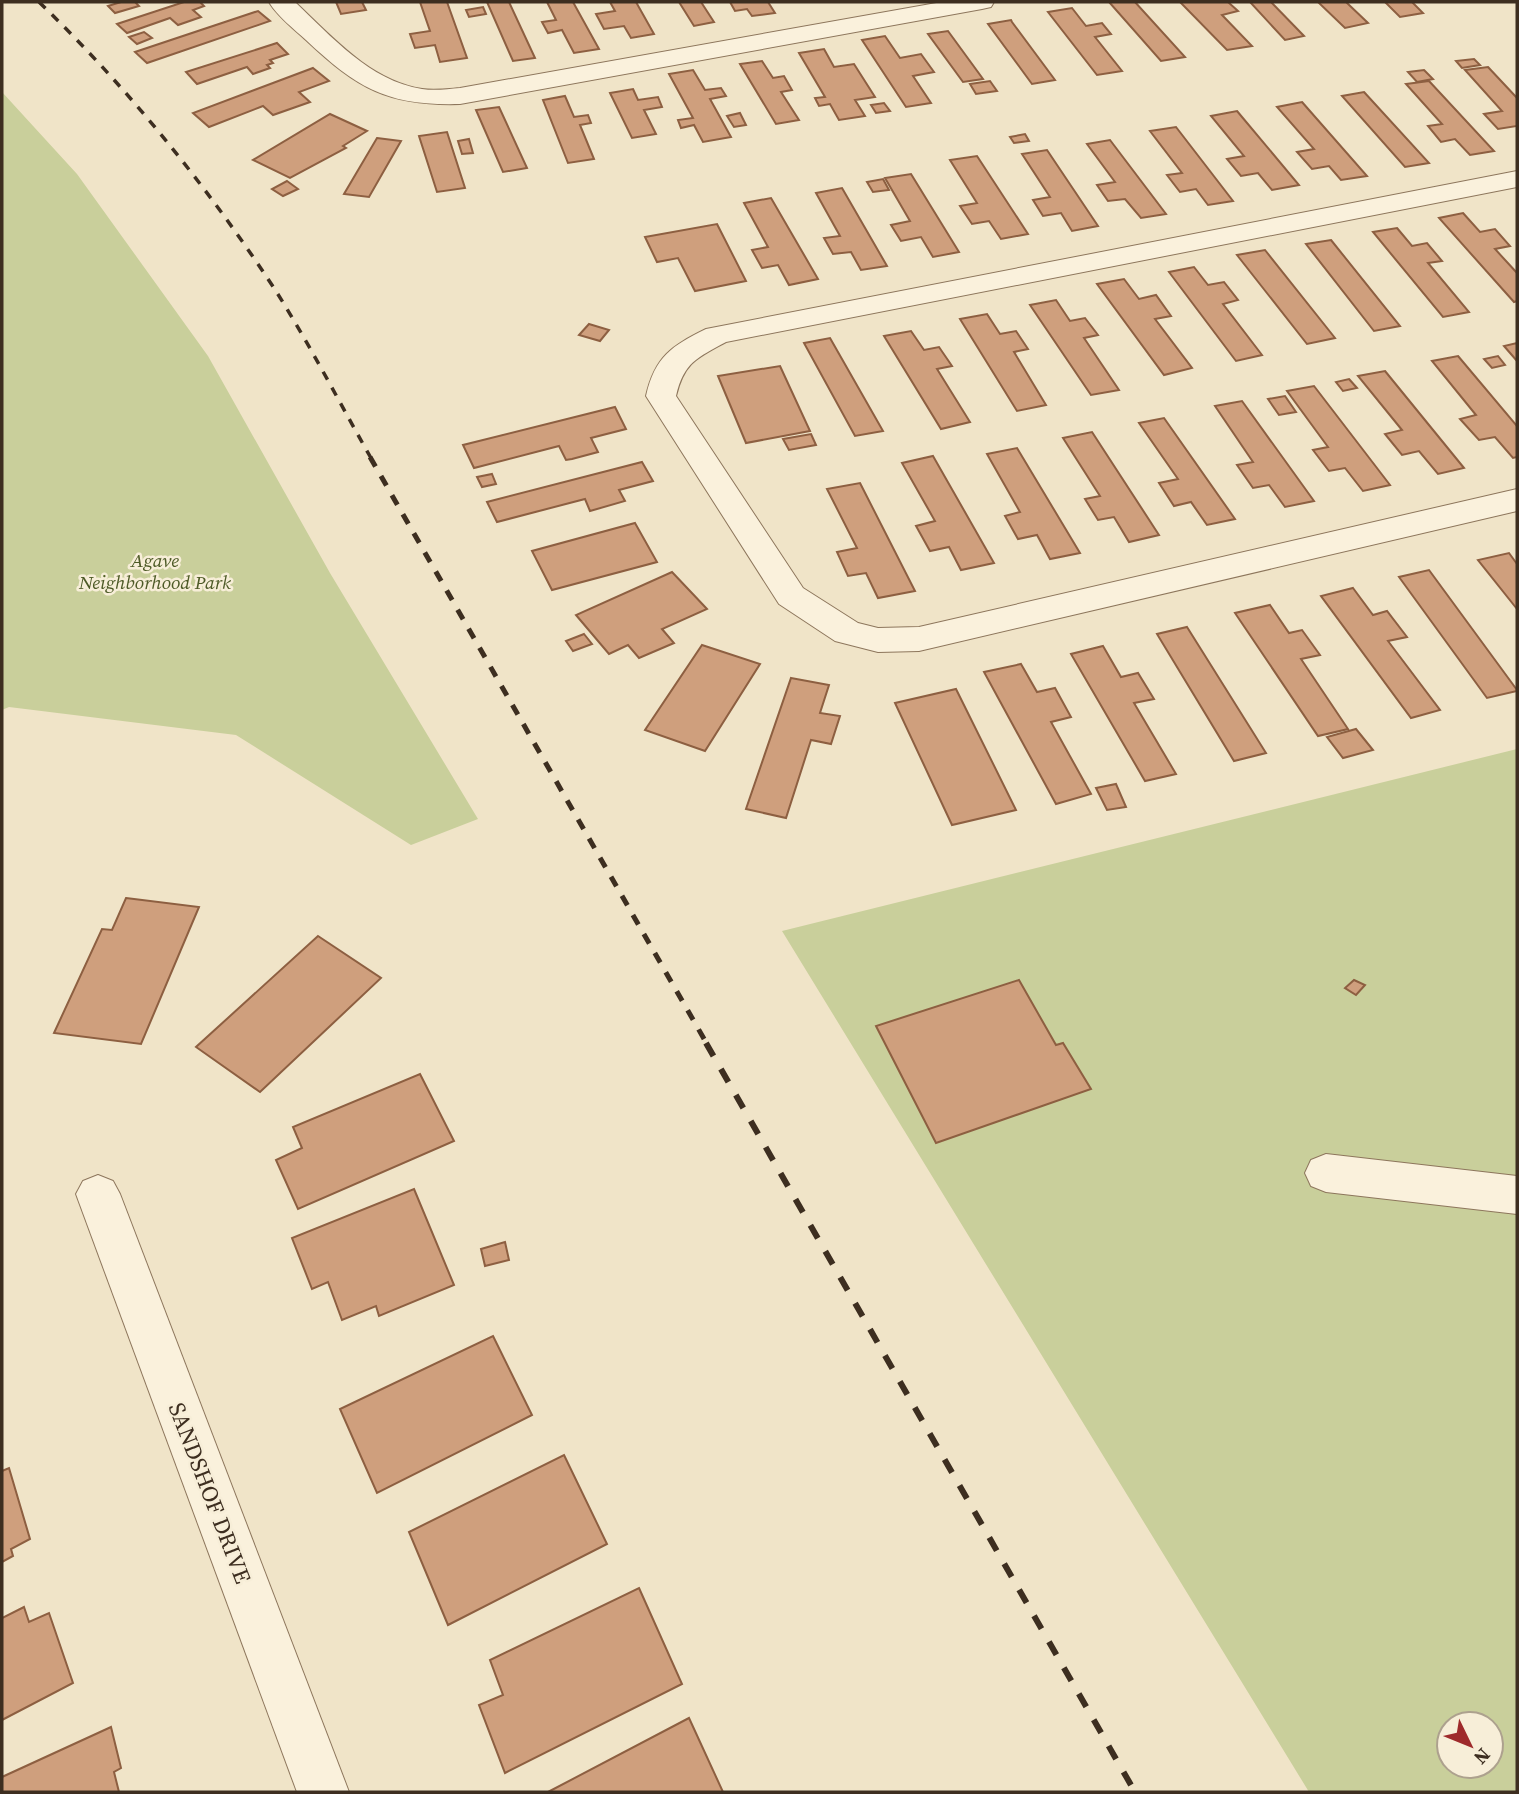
<svg xmlns="http://www.w3.org/2000/svg" width="1519" height="1794" font-family="'Source Serif 4',serif">
<style>
.green{fill:#c9cf9b;fill-rule:evenodd}
.building{fill:#cf9f7d;stroke:#8d5f41;stroke-width:2}
.lines{fill:none;stroke-linecap:round;stroke-linejoin:round}
.minor-casing{stroke:#8d765c;stroke-width:2}
.minor{fill:#faf1dc;fill-rule:evenodd}
.rail-far2{stroke:#3d2e20;stroke-width:3.5;stroke-dasharray:9 9;stroke-linecap:butt}
.rail-far1{stroke:#3d2e20;stroke-width:5;stroke-dasharray:11 11;stroke-linecap:butt}
.rail{stroke:#3d2e20;stroke-width:6;stroke-dasharray:15 15;stroke-linecap:butt}
.labels{text-anchor:middle;stroke-width:5;stroke-linejoin:round;paint-order:stroke}
.park-label{font-size:19px;font-style:italic;fill:#4d5a26;stroke:#f7eed8}
.near-street-label{font-size:23px;fill:#3d2e20;stroke:#f7eed8}
</style>
<rect width="100%" height="100%" fill="#f0e4c8"/>
<g class="green">
<path d="M2 92 77 174 208 356 330 573 478 819 411 845 236 735 9 707 2 710Z"/>
<path d="M1517 749V1792H1309L782 931ZM1449 1724H1491V1766H1449Z"/>
</g>
<g class="building">
<path d="M121 2H135L139 6 115 13 108 6Z"/>
<path d="M184 2H200L204 6 193 10 201 17 178 25 170 18 127 33 117 24Z"/>
<path d="M336 2H362L366 10 341 14Z"/>
<path d="M420 2H447L467 58 440 62 435 45 415 48 410 34 430 31Z"/>
<path d="M487 2H509L535 58 513 61Z"/>
<path d="M547 2H573L599 49 574 53 562 30 548 33 542 22 556 20Z"/>
<path d="M610 2H636L654 34 631 38 624 26 604 29 596 14 615 11Z"/>
<path d="M679 2H701L714 22 694 26Z"/>
<path d="M730 2H768L775 13 752 16 747 9 735 11Z"/>
<path d="M1109 2H1135L1185 57 1161 61Z"/>
<path d="M1180 2H1228L1238 11 1222 15 1252 46 1227 50Z"/>
<path d="M1250 2H1271L1304 36 1285 40Z"/>
<path d="M1318 2H1346L1368 23 1345 28Z"/>
<path d="M1385 2H1412L1423 13 1400 17Z"/>
<path d="M483 7 486 14 469 17 466 10Z"/>
<path d="M1072 8 1086 26 1102 23 1111 34 1095 37 1122 71 1097 75 1048 12Z"/>
<path d="M258 11 270 21 147 63 135 52Z"/>
<path d="M1011 20 1012 22 1055 80 1032 84 988 24Z"/>
<path d="M948 31 983 79 963 82 928 34Z"/>
<path d="M144 32 152 38 137 44 129 37Z"/>
<path d="M885 36 900 58 921 54 934 72 913 76 931 103 906 107 862 40Z"/>
<path d="M277 43 288 54 270 60 273 63 267 65 270 68 253 74 247 67 197 84 186 72Z"/>
<path d="M824 49 834 67 854 64 875 97 855 100 865 116 839 120 830 104 819 106 815 98 825 97 799 53Z"/>
<path d="M1474 59 1480 65 1462 68 1456 61Z"/>
<path d="M762 61 773 78 784 76 792 90 781 92 799 120 776 124 740 64Z"/>
<path d="M1488 67 1517 98V126L1498 129 1484 114 1502 111 1465 70Z"/>
<path d="M313 68 329 81 299 92 310 102 273 115 263 106 209 127 193 113Z"/>
<path d="M693 70 705 90 721 88 726 96 710 99 731 137 703 142 694 125 681 128 678 120 693 118 669 74Z"/>
<path d="M1424 70 1433 79 1417 82 1408 72Z"/>
<path d="M990 81 997 91 976 94 970 84Z"/>
<path d="M1429 81 1494 151 1470 155 1455 139 1441 142 1428 126 1442 124 1406 84Z"/>
<path d="M633 89 638 100 658 97 662 107 644 110 656 134 632 138 610 93Z"/>
<path d="M1364 92 1429 163 1405 167 1342 96Z"/>
<path d="M565 96 574 117 588 115 591 123 580 125 594 159 568 163 543 100Z"/>
<path d="M1302 102 1367 176 1341 180 1329 166 1312 169 1297 152 1314 149 1277 107Z"/>
<path d="M884 103 890 111 876 113 871 105Z"/>
<path d="M499 107 527 168 503 172 476 110Z"/>
<path d="M1237 111 1299 185 1272 190 1258 173 1241 176 1227 159 1244 156 1211 116Z"/>
<path d="M740 113 746 125 734 127 727 116Z"/>
<path d="M330 114 367 131 343 146 346 148 290 178 253 160Z"/>
<path d="M1176 127 1233 201 1208 205 1196 189 1180 192 1167 175 1182 173 1150 131Z"/>
<path d="M447 132 465 188 437 192 419 136Z"/>
<path d="M1025 134 1029 141 1014 143 1010 137Z"/>
<path d="M377 138 401 141 369 197 344 194Z"/>
<path d="M469 139 473 153 462 154 458 141Z"/>
<path d="M1110 140 1166 214 1141 218 1125 199 1108 201 1097 185 1115 182 1087 144Z"/>
<path d="M1047 150 1098 226 1072 231 1061 213 1043 216 1033 200 1050 197 1022 154Z"/>
<path d="M977 156 1028 234 1001 239 989 221 972 224 960 206 977 203 950 160Z"/>
<path d="M911 174 959 252 933 257 921 237 901 241 891 225 910 221 885 178Z"/>
<path d="M883 179 889 190 873 192 867 182Z"/>
<path d="M287 181 298 189 283 196 272 189Z"/>
<path d="M842 188 887 266 861 270 851 252 833 254 824 238 840 236 816 193Z"/>
<path d="M771 198 818 279 789 285 778 265 762 268 752 250 768 247 744 203Z"/>
<path d="M1463 213 1480 232 1495 229 1510 246 1495 249 1517 273V301L1514 302 1439 218Z"/>
<path d="M717 224 746 281 695 291 678 258 657 262 645 237Z"/>
<path d="M1397 228 1412 246 1427 243 1442 261 1428 263 1469 312 1443 317 1373 232Z"/>
<path d="M1331 240 1400 326 1374 331 1306 244Z"/>
<path d="M1265 250 1335 338 1307 344 1237 255Z"/>
<path d="M1194 267 1208 285 1224 282 1238 300 1223 304 1262 355 1236 361 1169 272Z"/>
<path d="M1124 279 1139 299 1156 295 1171 316 1155 319 1192 368 1164 375 1097 284Z"/>
<path d="M1056 300 1070 321 1085 318 1098 335 1084 338 1119 390 1091 395 1030 305Z"/>
<path d="M987 314 1000 334 1016 331 1028 349 1014 352 1046 405 1017 411 960 319Z"/>
<path d="M589 324 609 330 600 341 579 335Z"/>
<path d="M911 331 924 350 939 347 952 366 937 369 970 422 941 429 884 336Z"/>
<path d="M830 338 883 431 855 436 804 343Z"/>
<path d="M1517 343V361L1504 346Z"/>
<path d="M1458 356 1517 426V457L1513 458 1495 437 1479 440 1460 419 1476 415 1432 361Z"/>
<path d="M1498 356 1505 365 1492 368 1484 359Z"/>
<path d="M780 366 810 431 746 443 718 376Z"/>
<path d="M1385 371 1464 468 1438 474 1419 451 1402 455 1385 434 1402 430 1358 376Z"/>
<path d="M1349 379 1357 388 1343 391 1336 382Z"/>
<path d="M1314 386 1390 485 1363 491 1345 468 1329 471 1313 450 1328 447 1287 391Z"/>
<path d="M1285 396 1296 412 1279 415 1268 399Z"/>
<path d="M1242 401 1314 501 1285 507 1269 485 1253 488 1237 465 1253 462 1215 406Z"/>
<path d="M615 407 626 429 591 438 598 452 572 459 566 460 559 446 474 468 463 445Z"/>
<path d="M1164 418 1235 519 1207 525 1191 502 1174 506 1159 483 1178 479 1139 423Z"/>
<path d="M1092 432 1159 535 1129 542 1114 517 1098 520 1085 499 1100 496 1063 438Z"/>
<path d="M811 434 816 445 789 450 783 439Z"/>
<path d="M1017 448 1080 553 1050 559 1037 535 1018 539 1005 516 1020 512 987 454Z"/>
<path d="M933 456 994 563 961 570 949 547 930 551 916 526 935 521 902 463Z"/>
<path d="M642 462 653 481 619 490 625 501 590 511 585 499 497 522 487 502Z"/>
<path d="M492 474 496 484 482 487 477 477Z"/>
<path d="M860 483 915 591 878 598 866 573 848 576 837 552 857 548 827 489Z"/>
<path d="M635 523 657 562 552 590 532 551Z"/>
<path d="M1509 553 1517 564V609L1478 560Z"/>
<path d="M1429 570 1517 690V691L1487 698 1399 577Z"/>
<path d="M672 572 707 609 662 629 674 643 639 658 628 645 609 654 576 615Z"/>
<path d="M1353 588 1373 615 1387 611 1407 637 1388 641 1440 710 1411 718 1321 596Z"/>
<path d="M1270 605 1289 633 1302 630 1320 655 1301 659 1348 729 1318 736 1235 613Z"/>
<path d="M1187 627 1266 753 1234 761 1157 634Z"/>
<path d="M584 634 592 644 573 651 566 641Z"/>
<path d="M702 645 760 664 705 751 645 730Z"/>
<path d="M1103 646 1121 677 1138 673 1154 699 1134 703 1176 774 1145 781 1071 654Z"/>
<path d="M1021 664 1037 692 1055 688 1071 717 1051 722 1091 794 1056 804 984 672Z"/>
<path d="M791 678 829 685 820 713 840 716 831 744 811 740 786 818 746 809Z"/>
<path d="M956 689 1016 810 952 825 895 703Z"/>
<path d="M1356 729 1373 750 1343 758 1327 737Z"/>
<path d="M1116 784 1126 807 1107 810 1096 788Z"/>
<path d="M126 898 199 907 141 1044 54 1033 102 929 112 930Z"/>
<path d="M318 936 381 978 260 1092 196 1047Z"/>
<path d="M1019 980 1056 1045 1063 1043 1091 1089 936 1143 876 1026Z"/>
<path d="M1354 980 1365 985 1356 995 1345 988Z"/>
<path d="M420 1074 454 1141 298 1209 276 1160 302 1148 293 1127Z"/>
<path d="M414 1189 454 1285 379 1316 376 1306 342 1320 328 1282 312 1289 292 1238Z"/>
<path d="M505 1242 509 1260 485 1266 481 1249Z"/>
<path d="M493 1336 532 1415 377 1493 340 1409Z"/>
<path d="M564 1455 607 1544 448 1625 409 1532Z"/>
<path d="M9 1468 30 1539 11 1549 13 1556 2 1562V1471Z"/>
<path d="M639 1588 682 1684 505 1773 479 1705 503 1695 490 1660Z"/>
<path d="M24 1607 29 1622 49 1613 73 1683 2 1720V1618Z"/>
<path d="M689 1718 723 1792H548Z"/>
<path d="M111 1727 121 1768 114 1772 119 1792H2V1777Z"/>
</g>
<g class="lines">
<defs>
<g id="minor">
<path d="M269 2H295C331 36 370 81 422 89 435 91 448 89 460 88L942 2H994L991 7 982 9 460 104C388 106 358 89 306 40 294 29 277 16 269 2Z"/>
<path d="M1517 171V187L726 342C697 358 684 362 676 396L803 588 858 623 878 628 919 627 1517 489V511L919 651 878 652 835 641 779 604 646 396C655 356 672 346 706 329Z"/>
<path d="M1326 1154 1517 1176V1214L1326 1192 1311 1186 1305 1173 1311 1160Z"/>
<path d="M98 1175 113 1181 120 1194 349 1792H297L76 1194 83 1181Z"/>
</g>
</defs>
<use href="#minor" class="minor-casing"/>
<use href="#minor" class="minor"/>
<path class="rail-far2" d="M39 2C128 88 206 185 274 288 309 343 339 402 371 458"/>
<path class="rail-far1" d="M370 457 707 1044"/>
<path class="rail" d="M706 1043 1135 1792"/>
</g>
<g class="labels">
<g class="park-label">
<text x="155" y="567">Agave<tspan x="155" dy="22">Neighborhood Park</tspan></text>
</g>
<g class="near-street-label">
<text transform="translate(210 1493) rotate(69)" y="8">SANDSHOF DRIVE</text>
</g>
</g>
<rect width="1519" height="1794" fill="none" stroke="#3d2e20" stroke-width="7"/>
<g transform="translate(1470 1745) rotate(133)"><circle r="33" fill="#f7eed8" stroke="#ada18e" stroke-width="2"/>
<path d="M0-5L12 26L0 18L-12 26Z" fill="#9e2a2b"/>
<text y="-10" font-size="19" font-weight="bold" text-anchor="middle" fill="#3d2e20">N</text>
</g>
</svg>
